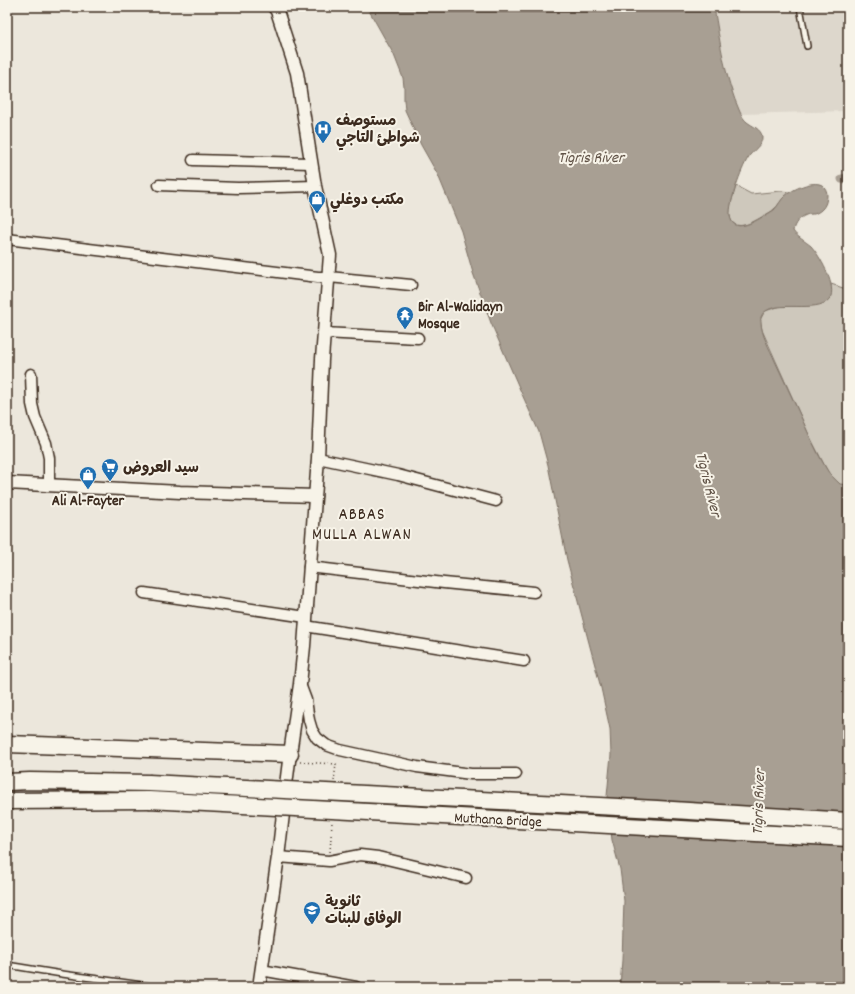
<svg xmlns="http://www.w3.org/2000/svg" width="855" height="994" font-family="Dekko,'Playpen Sans Arabic',sans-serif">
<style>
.built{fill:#ddd7cc}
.green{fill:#cec8bc;stroke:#84796d}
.water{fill:#a89f93;stroke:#7c7064}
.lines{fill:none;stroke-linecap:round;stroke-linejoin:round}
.canal{stroke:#a89f93;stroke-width:9}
.service-casing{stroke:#3b2a1e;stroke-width:8}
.minor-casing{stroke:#3b2a1e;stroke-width:13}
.tertiary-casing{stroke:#3b2a1e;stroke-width:15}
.trunk-casing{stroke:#3b2a1e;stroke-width:19}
.path{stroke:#3b2a1e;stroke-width:1.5;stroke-dasharray:1 3;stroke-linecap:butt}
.service{stroke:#f7f3e8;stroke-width:5}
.minor{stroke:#f7f3e8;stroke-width:10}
.tertiary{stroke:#f7f3e8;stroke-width:12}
.trunk{stroke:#f7f3e8;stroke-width:16}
.trunk-bridge-casing{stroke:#3b2a1e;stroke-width:19;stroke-linecap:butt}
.trunk-bridge{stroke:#f7f3e8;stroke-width:16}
.labels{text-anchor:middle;stroke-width:4;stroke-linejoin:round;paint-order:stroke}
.poi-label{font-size:15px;font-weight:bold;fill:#3b2a1e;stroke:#f7f3e8;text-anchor:start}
.street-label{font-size:15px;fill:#3b2a1e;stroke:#f7f3e8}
.water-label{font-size:16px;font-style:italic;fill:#615347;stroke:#f7f3e8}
.quarter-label{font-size:17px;letter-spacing:1px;fill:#3b2a1e;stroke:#f7f3e8}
</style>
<rect width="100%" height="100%" fill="#ece7dc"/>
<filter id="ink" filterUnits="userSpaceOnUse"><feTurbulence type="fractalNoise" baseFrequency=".025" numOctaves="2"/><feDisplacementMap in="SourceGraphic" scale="8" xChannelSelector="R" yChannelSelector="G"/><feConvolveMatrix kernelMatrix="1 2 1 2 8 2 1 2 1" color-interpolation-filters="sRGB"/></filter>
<g filter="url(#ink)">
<path class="built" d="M714 7H848V111L741 114 730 88 722 51Z"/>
<g class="green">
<path d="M736 186 751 194 781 191 792 192C782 197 781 203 774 209 771 212 767 214 763 216 755 221 734 234 730 217 728 207 734 195 736 186Z"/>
<path d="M831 284 846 289 848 293V488C846 499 846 510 848 521L827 470 810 437 762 330 760 320 765 311 781 306H795L831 291Z"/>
</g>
<path class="water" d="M367 7H714C720 42 725 79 740 112 742 116 744 120 747 122 752 126 761 129 762 136 763 146 752 150 748 158 741 169 729 203 730 215 732 235 754 222 764 216 767 214 771 212 774 210 778 206 781 199 785 196 793 189 812 180 822 185 825 187 827 191 827 195 827 204 823 211 814 214 812 214 808 214 806 215 799 218 794 224 793 231 797 237 805 241 811 246 820 256 835 283 831 296 823 315 781 300 766 311 762 313 760 318 761 321 761 335 770 349 775 361 784 380 793 400 802 419 809 435 817 453 826 468 829 474 835 479 840 484L848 485 846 511 848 521V987H620L622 960 624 901 620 869 612 840 607 796 611 755 610 729 601 688 567 560 548 465 539 432 521 392 491 323 473 273 461 231 438 175 421 145 405 110 404 100V87L403 78 394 55Z"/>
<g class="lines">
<path class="canal" d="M842 179 848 178"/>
<defs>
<g id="service">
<path d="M800 7 807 46"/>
<path d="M7 965 62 974 157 987"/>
</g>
<g id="minor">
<path d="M193 160 311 163"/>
<path d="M159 185 238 188 315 186"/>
<path d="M7 239 318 277H329L411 285"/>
<path d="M324 333 418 338"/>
<path d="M31 374 32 404 35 417 46 443 49 458V485"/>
<path d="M318 458 398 475 496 501"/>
<path d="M309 567 444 583 534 592"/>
<path d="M144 593 306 617"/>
<path d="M305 626 524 661"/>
<path d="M300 684 306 700 309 720 312 730 317 738 326 745 340 750 417 767 471 774H516"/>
<path d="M278 857 329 861 360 855 378 857 466 878"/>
<path d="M261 970 356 987"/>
</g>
<g id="tertiary">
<path d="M274 7 277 11 297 73 315 186 330 255 322 359 318 458 304 646 300 684 289 761 286 785"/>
<path d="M7 483 180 492 315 496"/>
<path d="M259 987 278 857 283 814"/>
</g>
<g id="trunk">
<path d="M7 744 290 754"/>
<path d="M7 782 30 781 149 783"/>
<path d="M7 801 149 800"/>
</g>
</defs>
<use href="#service" class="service-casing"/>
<use href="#minor" class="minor-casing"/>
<use href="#tertiary" class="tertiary-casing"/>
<use href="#trunk" class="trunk-casing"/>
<g class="path">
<path d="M300 762 336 764 334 781"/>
<path d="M330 852 332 822"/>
</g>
<use href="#service" class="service"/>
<use href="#minor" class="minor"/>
<use href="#tertiary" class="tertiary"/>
<use href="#trunk" class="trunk"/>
<defs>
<g id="trunk-bridge">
<path d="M149 783 657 809 848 821"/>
<path d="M149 800 848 838"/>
</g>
</defs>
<use href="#trunk-bridge" class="trunk-bridge-casing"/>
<use href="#trunk-bridge" class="trunk-bridge"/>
</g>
</g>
<defs>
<symbol id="hospital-pin" viewBox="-11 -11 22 30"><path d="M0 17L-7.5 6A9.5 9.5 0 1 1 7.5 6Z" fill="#1f6fb2" stroke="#f7f3e8"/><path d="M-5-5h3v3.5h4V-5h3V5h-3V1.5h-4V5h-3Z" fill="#fff"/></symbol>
<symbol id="shop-pin" viewBox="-11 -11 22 30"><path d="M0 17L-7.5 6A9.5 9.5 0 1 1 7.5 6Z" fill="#1f6fb2" stroke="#f7f3e8"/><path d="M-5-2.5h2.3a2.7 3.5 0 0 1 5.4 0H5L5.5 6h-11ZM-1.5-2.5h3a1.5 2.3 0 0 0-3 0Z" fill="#fff"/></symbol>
<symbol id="temple-pin" viewBox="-11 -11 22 30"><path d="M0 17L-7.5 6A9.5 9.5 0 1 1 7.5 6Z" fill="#1f6fb2" stroke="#f7f3e8"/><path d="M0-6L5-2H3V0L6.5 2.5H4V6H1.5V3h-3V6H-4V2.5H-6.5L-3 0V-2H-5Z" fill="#fff"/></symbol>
<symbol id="supermarket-pin" viewBox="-11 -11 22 30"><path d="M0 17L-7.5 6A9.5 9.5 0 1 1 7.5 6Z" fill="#1f6fb2" stroke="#f7f3e8"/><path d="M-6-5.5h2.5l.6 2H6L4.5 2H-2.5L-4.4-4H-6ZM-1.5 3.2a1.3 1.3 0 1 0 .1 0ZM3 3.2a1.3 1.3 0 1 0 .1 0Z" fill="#fff"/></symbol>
<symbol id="school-pin" viewBox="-11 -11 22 30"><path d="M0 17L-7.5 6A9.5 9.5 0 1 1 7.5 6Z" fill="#1f6fb2" stroke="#f7f3e8"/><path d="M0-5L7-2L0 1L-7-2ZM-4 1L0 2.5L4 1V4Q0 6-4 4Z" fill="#fff"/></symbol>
</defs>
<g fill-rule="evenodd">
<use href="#hospital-pin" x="313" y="119" width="20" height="27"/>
<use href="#shop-pin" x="307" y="189" width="20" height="27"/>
<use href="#temple-pin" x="395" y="305" width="20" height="27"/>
<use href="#supermarket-pin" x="100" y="457" width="20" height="27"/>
<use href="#shop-pin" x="78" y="465" width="20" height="27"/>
<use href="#school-pin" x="302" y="900" width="20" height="27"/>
</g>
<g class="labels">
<g class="poi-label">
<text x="336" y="125">مستوصف<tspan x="336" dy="17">شواطئ التاجي</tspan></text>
<text x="330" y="204">مكتب دوغلي</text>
<text x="418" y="311">Bir Al-Walidayn<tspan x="418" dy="17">Mosque</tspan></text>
<text x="123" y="472">سيد العروض</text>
<text x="88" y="505" text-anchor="middle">Ali Al-Fayter</text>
<text x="325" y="906">ثانوية<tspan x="325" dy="17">الوفاق للبنات</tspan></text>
</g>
<g class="street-label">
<text transform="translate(498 819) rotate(3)" y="5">Muthana Bridge</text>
</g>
<g class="water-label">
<text x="591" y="162">Tigris River</text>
<text transform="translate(710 484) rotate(76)" y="6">Tigris River</text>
<text transform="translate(757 802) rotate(-88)" y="6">Tigris River</text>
</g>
<g class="quarter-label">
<text x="362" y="519">ABBAS<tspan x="362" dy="20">MULLA ALWAN</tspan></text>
</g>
</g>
<rect width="855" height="994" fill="none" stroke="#f7f3e8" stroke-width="24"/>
<rect x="12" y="12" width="831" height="970" fill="none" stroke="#3b2a1e" stroke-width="1.5" filter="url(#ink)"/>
</svg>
